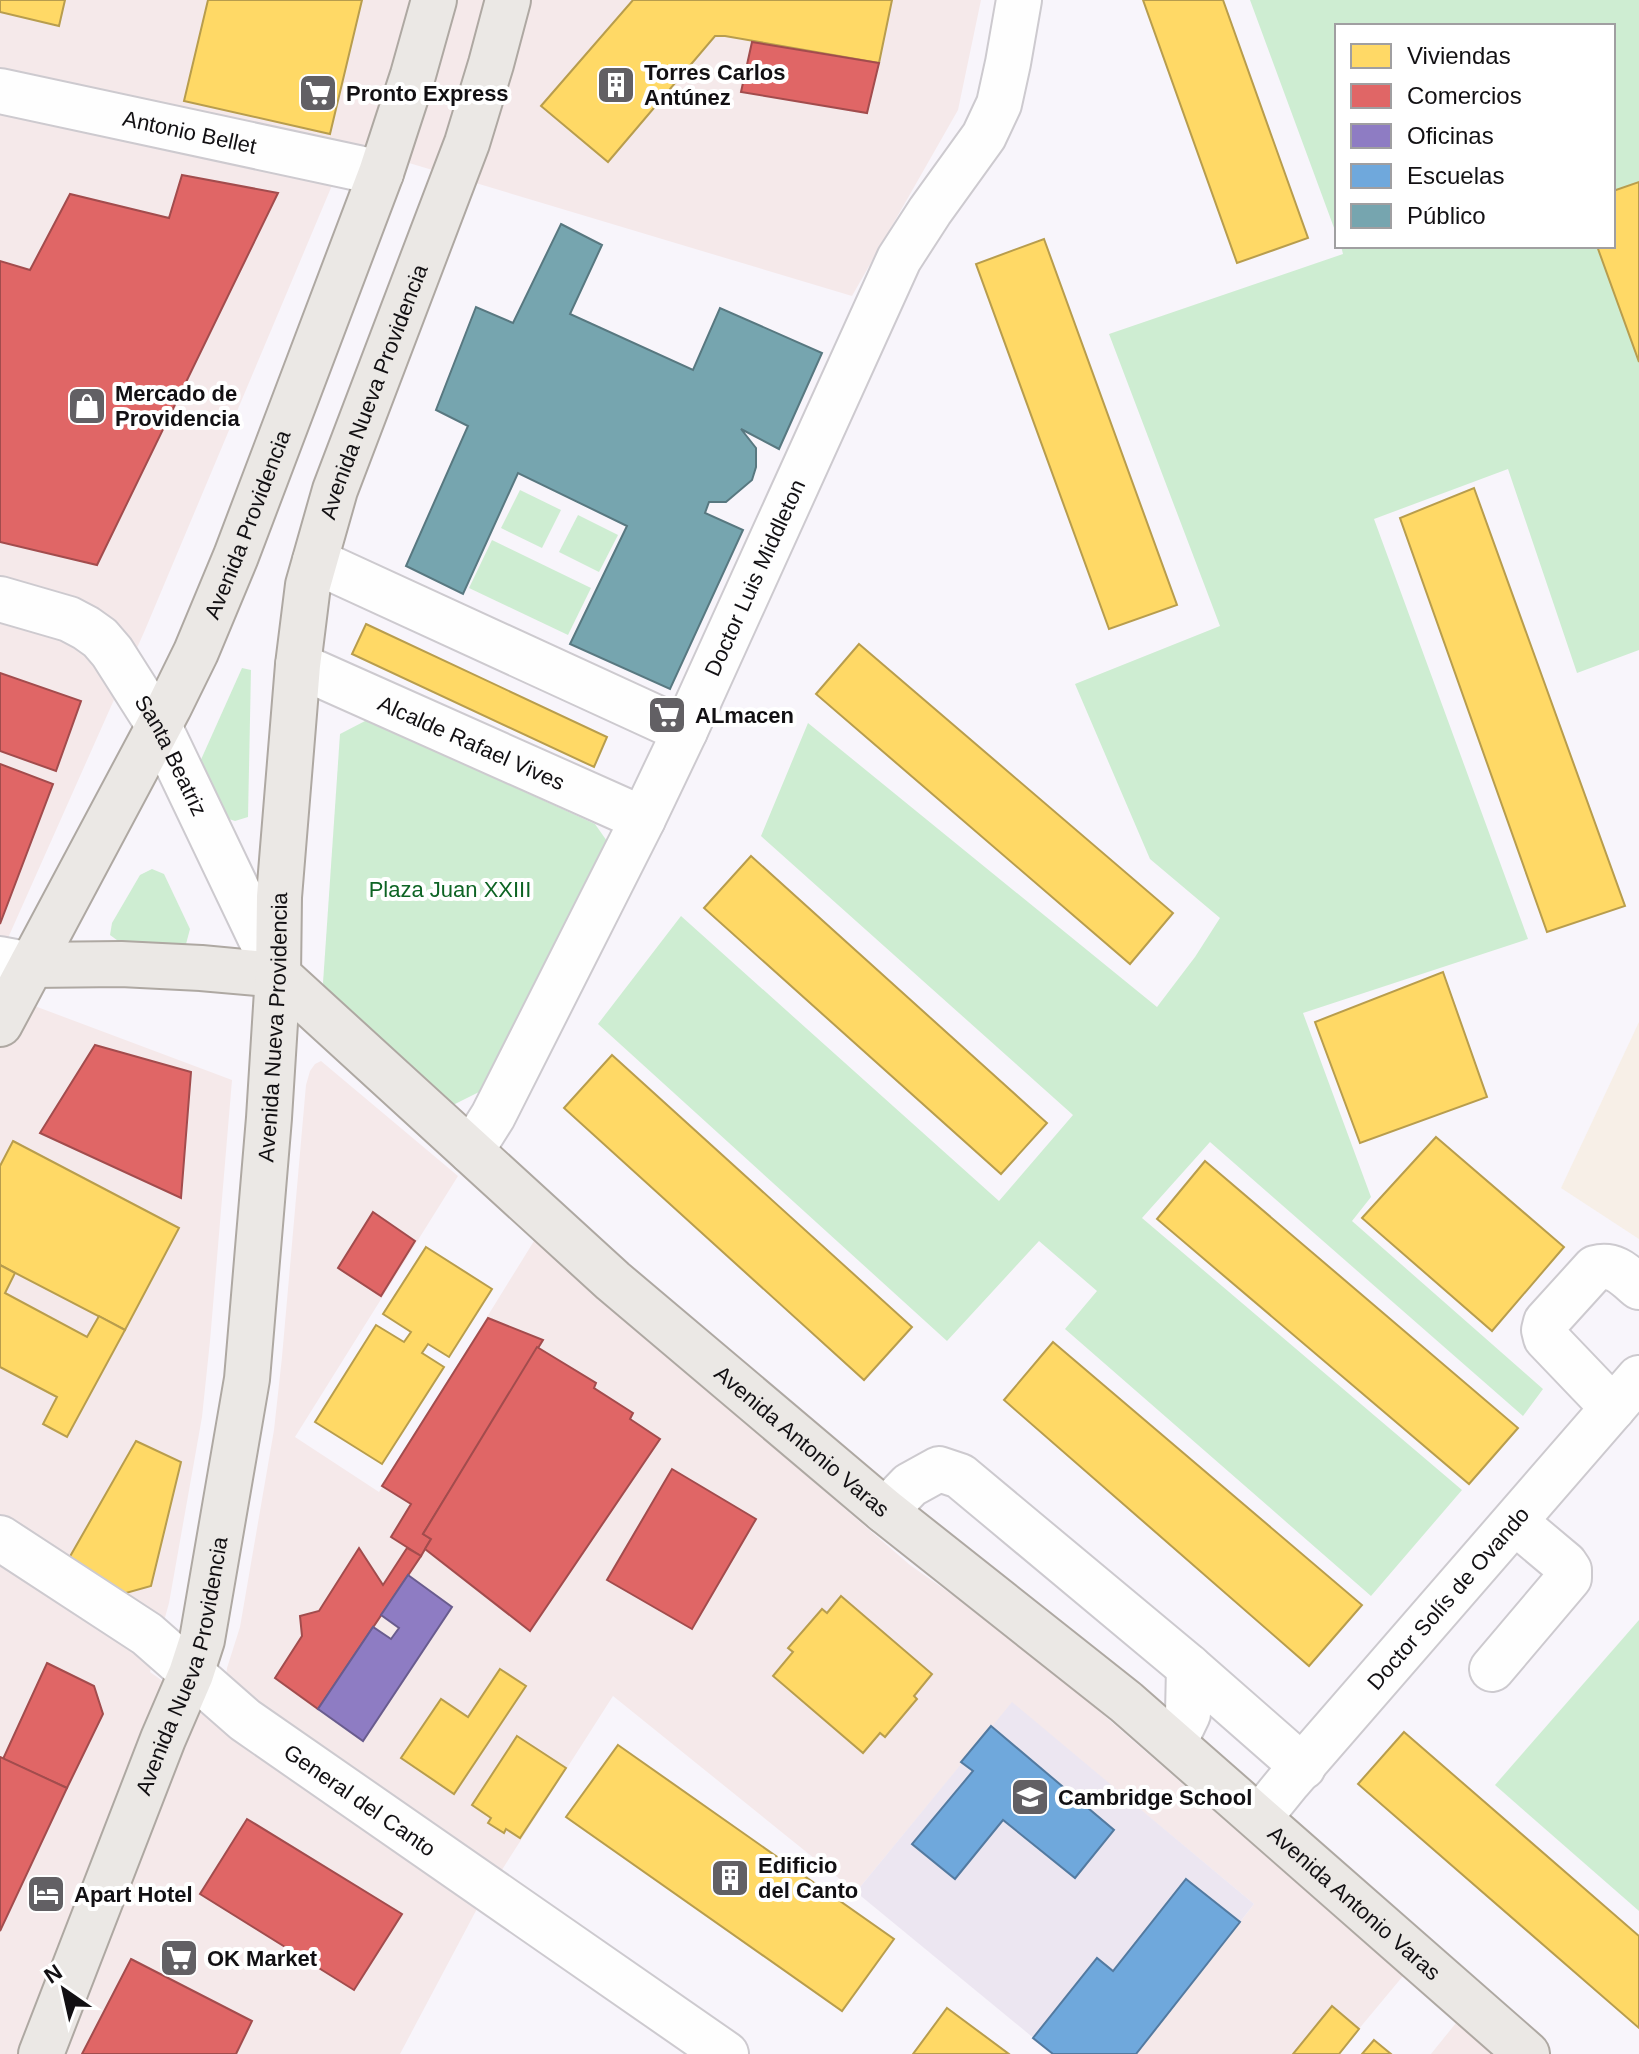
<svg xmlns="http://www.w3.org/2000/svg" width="1639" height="2054" font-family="Arial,sans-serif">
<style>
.commercial{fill:#f5e9ea}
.built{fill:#ece6f1}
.medical{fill:#f7efe7}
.green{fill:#ceedd2}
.homes{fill:#ffd966;stroke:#b89d4d;stroke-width:2}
.shops{fill:#e06666;stroke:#a24c4d;stroke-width:2}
.offices{fill:#8e7cc3;stroke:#695c8e;stroke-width:2}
.schools{fill:#6fa8dc;stroke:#537aa0;stroke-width:2}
.public{fill:#76a5af;stroke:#587880;stroke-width:2}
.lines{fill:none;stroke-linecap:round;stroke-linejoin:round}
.minor-casing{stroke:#cdcacf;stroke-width:48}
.major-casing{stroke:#aea8a2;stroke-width:48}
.minor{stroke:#fefefe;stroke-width:44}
.major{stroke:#ebe8e5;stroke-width:44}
.labels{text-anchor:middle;stroke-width:8;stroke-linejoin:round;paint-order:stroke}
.poi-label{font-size:22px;font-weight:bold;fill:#121013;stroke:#fff;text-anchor:start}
.street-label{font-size:22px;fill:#121013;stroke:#fff}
.park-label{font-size:22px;fill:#0e6424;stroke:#fff}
</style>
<rect width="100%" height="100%" fill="#f8f5fb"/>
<g class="commercial">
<path d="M0 0H981L958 110 852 296 349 145 145 630 0 956Z"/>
<path d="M0 993 232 1080 210 1341 202 1417 169 1603 150 1672 479 1905 400 2054H0Z"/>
<path d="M321 1061 458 1176 295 1437 379 1492 534 1241 910 1565 1022 1644 1403 1976 1338 2054H1137L1254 1904 1012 1703 856 1892 613 1696 498 1876 301 1739 226 1678 227 1668 240 1627 274 1430 282 1357 306 1085 310 1071 315 1064Z"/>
<path d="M1456 2023 1492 2054H1431Z"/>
</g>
<path class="built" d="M1012 1702 1254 1904 1137 2054H1053L856 1892Z"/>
<path class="medical" d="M1639 1022V1239L1561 1188Z"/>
<g class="green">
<path d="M1250 0H1639V182L1613 191V26H1337V236Z"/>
<path d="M1341 246H1597L1639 362V650L1577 673 1508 469 1374 519 1528 939 1303 1013 1371 1197 1352 1221 1543 1389 1523 1416 1210 1142 1142 1218 1462 1490 1371 1596 1065 1329 1097 1291 1039 1241 947 1341 598 1024 681 916 999 1201 1073 1115 761 836 808 723 1157 1007 1195 957 1220 918 1150 859 1075 684 1220 626 1109 334 1343 254Z"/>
<path d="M520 490 561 510 542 548 501 528Z"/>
<path d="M578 515 618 535 599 572 559 552Z"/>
<path d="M492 540 591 588 568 635 469 588Z"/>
<path d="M242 668 251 670 248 817 235 821 223 817 195 773Z"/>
<path d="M367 720 595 824 609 844 483 1090 451 1106 330 1001 323 983 340 734Z"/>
<path d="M152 869 164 874 190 929 186 944 171 949 121 943 110 935 112 923 140 875Z"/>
<path d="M1639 1620V1911L1495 1785Z"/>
</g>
<g class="homes">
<path d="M0 0H65L59 26 0 12Z"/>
<path d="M208 0H362L330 134 184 101Z"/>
<path d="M633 0H892L879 63 725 36H715L608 162 541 106Z"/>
<path d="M1143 0H1223L1308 238 1237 263Z"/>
<path d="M1639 182V362L1597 246H1613V191Z"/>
<path d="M1044 239 1177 605 1109 629 976 264Z"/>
<path d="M1474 488 1625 906 1547 932 1400 518Z"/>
<path d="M366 624 607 737 594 767 352 654Z"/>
<path d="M859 644 1173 913 1130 964 816 694Z"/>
<path d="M751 856 1047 1123 1001 1174 704 908Z"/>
<path d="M1443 972 1487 1097 1360 1143 1315 1022Z"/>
<path d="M612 1055 912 1327 864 1380 564 1108Z"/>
<path d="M1436 1137 1564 1247 1492 1331 1362 1218Z"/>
<path d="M13 1141 179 1228 125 1330 0 1265V1166Z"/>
<path d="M1205 1161 1518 1428 1469 1484 1157 1219Z"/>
<path d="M426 1247 492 1289 449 1357 428 1344 422 1353 444 1367 382 1464 315 1422 376 1325 404 1342 411 1332 383 1314Z"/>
<path d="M0 1265 15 1273 5 1293 87 1337 99 1316 125 1330 67 1437 43 1424 57 1397 0 1367Z"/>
<path d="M1053 1342 1362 1605 1309 1666 1004 1400Z"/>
<path d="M136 1441 181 1462 151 1586 101 1600 60 1574Z"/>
<path d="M841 1596 932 1674 914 1696 917 1699 885 1737 880 1733 863 1753 773 1676 793 1652 788 1648 822 1609 827 1613Z"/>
<path d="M500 1669 526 1686 454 1794 401 1758 441 1699 468 1717Z"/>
<path d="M1404 1732 1639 1936V2028L1358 1784Z"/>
<path d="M517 1736 566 1768 520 1838 506 1829 504 1833 488 1823 491 1818 472 1805Z"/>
<path d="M618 1745 894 1939 842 2011 566 1817Z"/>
<path d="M1332 2006 1359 2029 1339 2054H1293Z"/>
<path d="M947 2008 1009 2054H913Z"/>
<path d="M1374 2040 1391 2054H1362Z"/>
</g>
<g class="shops">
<path d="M752 42 879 63 867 113 741 92Z"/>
<path d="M182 175 278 193 97 565 0 542V261L30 270 70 194 169 218Z"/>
<path d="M0 673 81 701 56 771 0 751Z"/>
<path d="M0 764 53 784 0 924Z"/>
<path d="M95 1045 191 1072 181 1198 40 1133Z"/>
<path d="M373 1212 415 1241 381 1296 338 1268Z"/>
<path d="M488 1318 543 1340 423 1534 431 1539 421 1556 391 1537 411 1504 382 1486Z"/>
<path d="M537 1347 596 1383 594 1388 633 1413 630 1419 660 1439 530 1631 425 1549 431 1539 423 1534Z"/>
<path d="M672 1469 756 1519 692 1629 607 1580Z"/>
<path d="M359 1548 383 1585 407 1548 421 1556 318 1709 275 1678 302 1636 300 1616 319 1611Z"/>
<path d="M47 1663 94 1686 103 1714 67 1788 3 1759Z"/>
<path d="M0 1757 67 1788 0 1931Z"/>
<path d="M247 1819 402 1914 354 1990 200 1894Z"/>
<path d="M131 1959 252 2021 236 2054H82Z"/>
</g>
<path class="offices" d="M408 1575 452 1607 363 1741 318 1709 373 1627 391 1639 399 1628 381 1615Z"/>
<g class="schools">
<path d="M991 1726 1114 1830 1075 1878 1003 1820 955 1879 912 1844 973 1771 961 1762Z"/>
<path d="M1186 1879 1240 1922 1136 2054H1053L1033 2038 1097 1958 1113 1971Z"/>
</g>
<path class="public" d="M561 224 602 245 570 314 693 370 720 308 822 353 779 449 741 429 756 448V467L752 480 726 502H709L705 513 743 530 670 689 570 644 627 526 518 473 463 594 406 566 468 426 436 410 476 307 513 323Z"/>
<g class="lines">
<defs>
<g id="minor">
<path id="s1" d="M0 91 381 173"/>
<path d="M315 561 685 731"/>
<path id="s2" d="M0 599 69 619 86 628 100 638 112 652 159 726 278 975"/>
<path id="s3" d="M298 665 643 819"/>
<path d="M0 959 32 965"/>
<path id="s4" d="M471 1151 493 1116 643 819 685 731 899 259 930 211 984 136 999 104 1008 63 1019 0"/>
<path d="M1613 1408 1546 1338 1544 1330 1546 1322 1595 1268C1615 1263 1625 1275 1639 1287"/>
<path d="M885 1511 910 1485 939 1469 960 1476 1189 1667 1303 1767"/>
<path id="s5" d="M0 1538 147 1634 245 1720 726 2054"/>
<path d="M1492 1669 1569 1578V1570L1565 1564 1515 1522"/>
<path d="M1174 1743 1188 1714 1189 1667"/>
<path id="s6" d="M1259 1818 1289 1781 1639 1378"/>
</g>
<g id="major">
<path id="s7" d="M32 965 121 964 201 968 278 975 613 1281 885 1511 1126 1702 1527 2054"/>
<path id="s8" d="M0 1024 169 707 196 652 236 556 381 173 413 75 434 0"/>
<path id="s9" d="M41 2054 163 1739 191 1674 202 1640 247 1379 269 1118 278 975 279 897 298 665 308 585 335 490 467 143 491 64 508 0"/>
</g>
</defs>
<use href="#minor" class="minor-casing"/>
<use href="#major" class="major-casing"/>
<use href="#minor" class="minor"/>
<use href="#major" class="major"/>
</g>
<defs>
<symbol id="building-square" viewBox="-11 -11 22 22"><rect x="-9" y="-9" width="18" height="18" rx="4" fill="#626064" stroke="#fff"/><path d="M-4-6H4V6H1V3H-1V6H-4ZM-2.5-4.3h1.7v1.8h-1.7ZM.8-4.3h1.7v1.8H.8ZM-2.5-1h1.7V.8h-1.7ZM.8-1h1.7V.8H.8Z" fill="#fff"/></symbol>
<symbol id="supermarket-square" viewBox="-11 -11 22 22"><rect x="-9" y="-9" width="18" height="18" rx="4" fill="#626064" stroke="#fff"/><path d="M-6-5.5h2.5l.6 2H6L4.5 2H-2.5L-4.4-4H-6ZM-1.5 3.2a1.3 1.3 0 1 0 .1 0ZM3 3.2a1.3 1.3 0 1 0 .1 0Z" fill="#fff"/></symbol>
<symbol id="shop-square" viewBox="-11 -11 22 22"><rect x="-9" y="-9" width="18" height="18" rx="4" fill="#626064" stroke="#fff"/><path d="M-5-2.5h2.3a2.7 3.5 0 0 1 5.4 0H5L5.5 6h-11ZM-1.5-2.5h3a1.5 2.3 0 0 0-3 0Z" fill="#fff"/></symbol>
<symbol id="school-square" viewBox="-11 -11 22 22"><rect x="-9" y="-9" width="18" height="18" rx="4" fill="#626064" stroke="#fff"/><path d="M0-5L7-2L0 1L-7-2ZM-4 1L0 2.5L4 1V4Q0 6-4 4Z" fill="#fff"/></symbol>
<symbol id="hotel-square" viewBox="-11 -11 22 22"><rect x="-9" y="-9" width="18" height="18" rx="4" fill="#626064" stroke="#fff"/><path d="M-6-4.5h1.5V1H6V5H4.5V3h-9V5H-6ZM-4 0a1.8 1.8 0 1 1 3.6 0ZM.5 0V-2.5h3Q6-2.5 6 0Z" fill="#fff"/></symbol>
</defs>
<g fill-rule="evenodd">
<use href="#building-square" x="594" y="63" width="44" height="44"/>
<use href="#supermarket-square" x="296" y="71" width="44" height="44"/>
<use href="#shop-square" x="65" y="384" width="44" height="44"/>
<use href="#supermarket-square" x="645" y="693" width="44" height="44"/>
<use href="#school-square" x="1008" y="1775" width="44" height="44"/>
<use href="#building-square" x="708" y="1856" width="44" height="44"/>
<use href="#hotel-square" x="24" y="1872" width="44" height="44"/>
<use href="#supermarket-square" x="157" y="1936" width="44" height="44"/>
</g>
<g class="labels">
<g class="poi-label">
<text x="644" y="80">Torres Carlos<tspan x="644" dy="25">Antúnez</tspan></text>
<text x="346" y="101">Pronto Express</text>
<text x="115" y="401">Mercado de<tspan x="115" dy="25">Providencia</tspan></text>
<text x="695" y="723">ALmacen</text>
<text x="1058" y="1805">Cambridge School</text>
<text x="758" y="1873">Edificio<tspan x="758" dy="25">del Canto</tspan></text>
<text x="74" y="1902">Apart Hotel</text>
<text x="207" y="1966">OK Market</text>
</g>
<g class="street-label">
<text dy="8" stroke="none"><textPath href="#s1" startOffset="194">Antonio Bellet</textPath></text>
<text dy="8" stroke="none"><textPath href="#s9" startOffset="1710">Avenida Nueva Providencia</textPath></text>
<text dy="8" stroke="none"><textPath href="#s8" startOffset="558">Avenida Providencia</textPath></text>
<text dy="8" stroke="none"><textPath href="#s4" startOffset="640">Doctor Luis Middleton</textPath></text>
<text dy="8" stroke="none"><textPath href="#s3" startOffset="190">Alcalde Rafael Vives</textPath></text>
<text dy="8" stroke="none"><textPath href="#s2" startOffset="246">Santa Beatriz</textPath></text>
<text dy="8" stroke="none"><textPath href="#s9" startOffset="1062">Avenida Nueva Providencia</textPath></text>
<text dy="8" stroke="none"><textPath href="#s7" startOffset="948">Avenida Antonio Varas</textPath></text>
<text dy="8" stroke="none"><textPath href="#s6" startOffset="290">Doctor Solís de Ovando</textPath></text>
<text dy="8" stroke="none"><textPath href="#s9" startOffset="414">Avenida Nueva Providencia</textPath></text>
<text dy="8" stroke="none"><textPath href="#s5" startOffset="446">General del Canto</textPath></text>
<text dy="8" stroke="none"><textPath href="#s7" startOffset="1668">Avenida Antonio Varas</textPath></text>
</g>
<g class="park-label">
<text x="450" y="897">Plaza Juan XXIII</text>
</g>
</g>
<rect x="1335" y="24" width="280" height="224" fill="#ffffff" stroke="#a09fa1" stroke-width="2"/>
<rect x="1351" y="44" width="40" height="24" fill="#ffd966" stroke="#a09fa1" stroke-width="2"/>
<text x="1407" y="64" font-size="24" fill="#121013">Viviendas</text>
<rect x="1351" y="84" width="40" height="24" fill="#e06666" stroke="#a09fa1" stroke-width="2"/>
<text x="1407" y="104" font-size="24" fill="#121013">Comercios</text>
<rect x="1351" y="124" width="40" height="24" fill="#8e7cc3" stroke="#a09fa1" stroke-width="2"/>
<text x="1407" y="144" font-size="24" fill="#121013">Oficinas</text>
<rect x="1351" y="164" width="40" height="24" fill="#6fa8dc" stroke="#a09fa1" stroke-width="2"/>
<text x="1407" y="184" font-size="24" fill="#121013">Escuelas</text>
<rect x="1351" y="204" width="40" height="24" fill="#76a5af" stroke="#a09fa1" stroke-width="2"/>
<text x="1407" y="224" font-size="24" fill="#121013">Público</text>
<g transform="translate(64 1990) rotate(326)" stroke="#ffffff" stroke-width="6" paint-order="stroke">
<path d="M0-6L14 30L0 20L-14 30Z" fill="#121013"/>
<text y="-12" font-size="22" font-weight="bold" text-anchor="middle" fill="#121013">N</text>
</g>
</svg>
